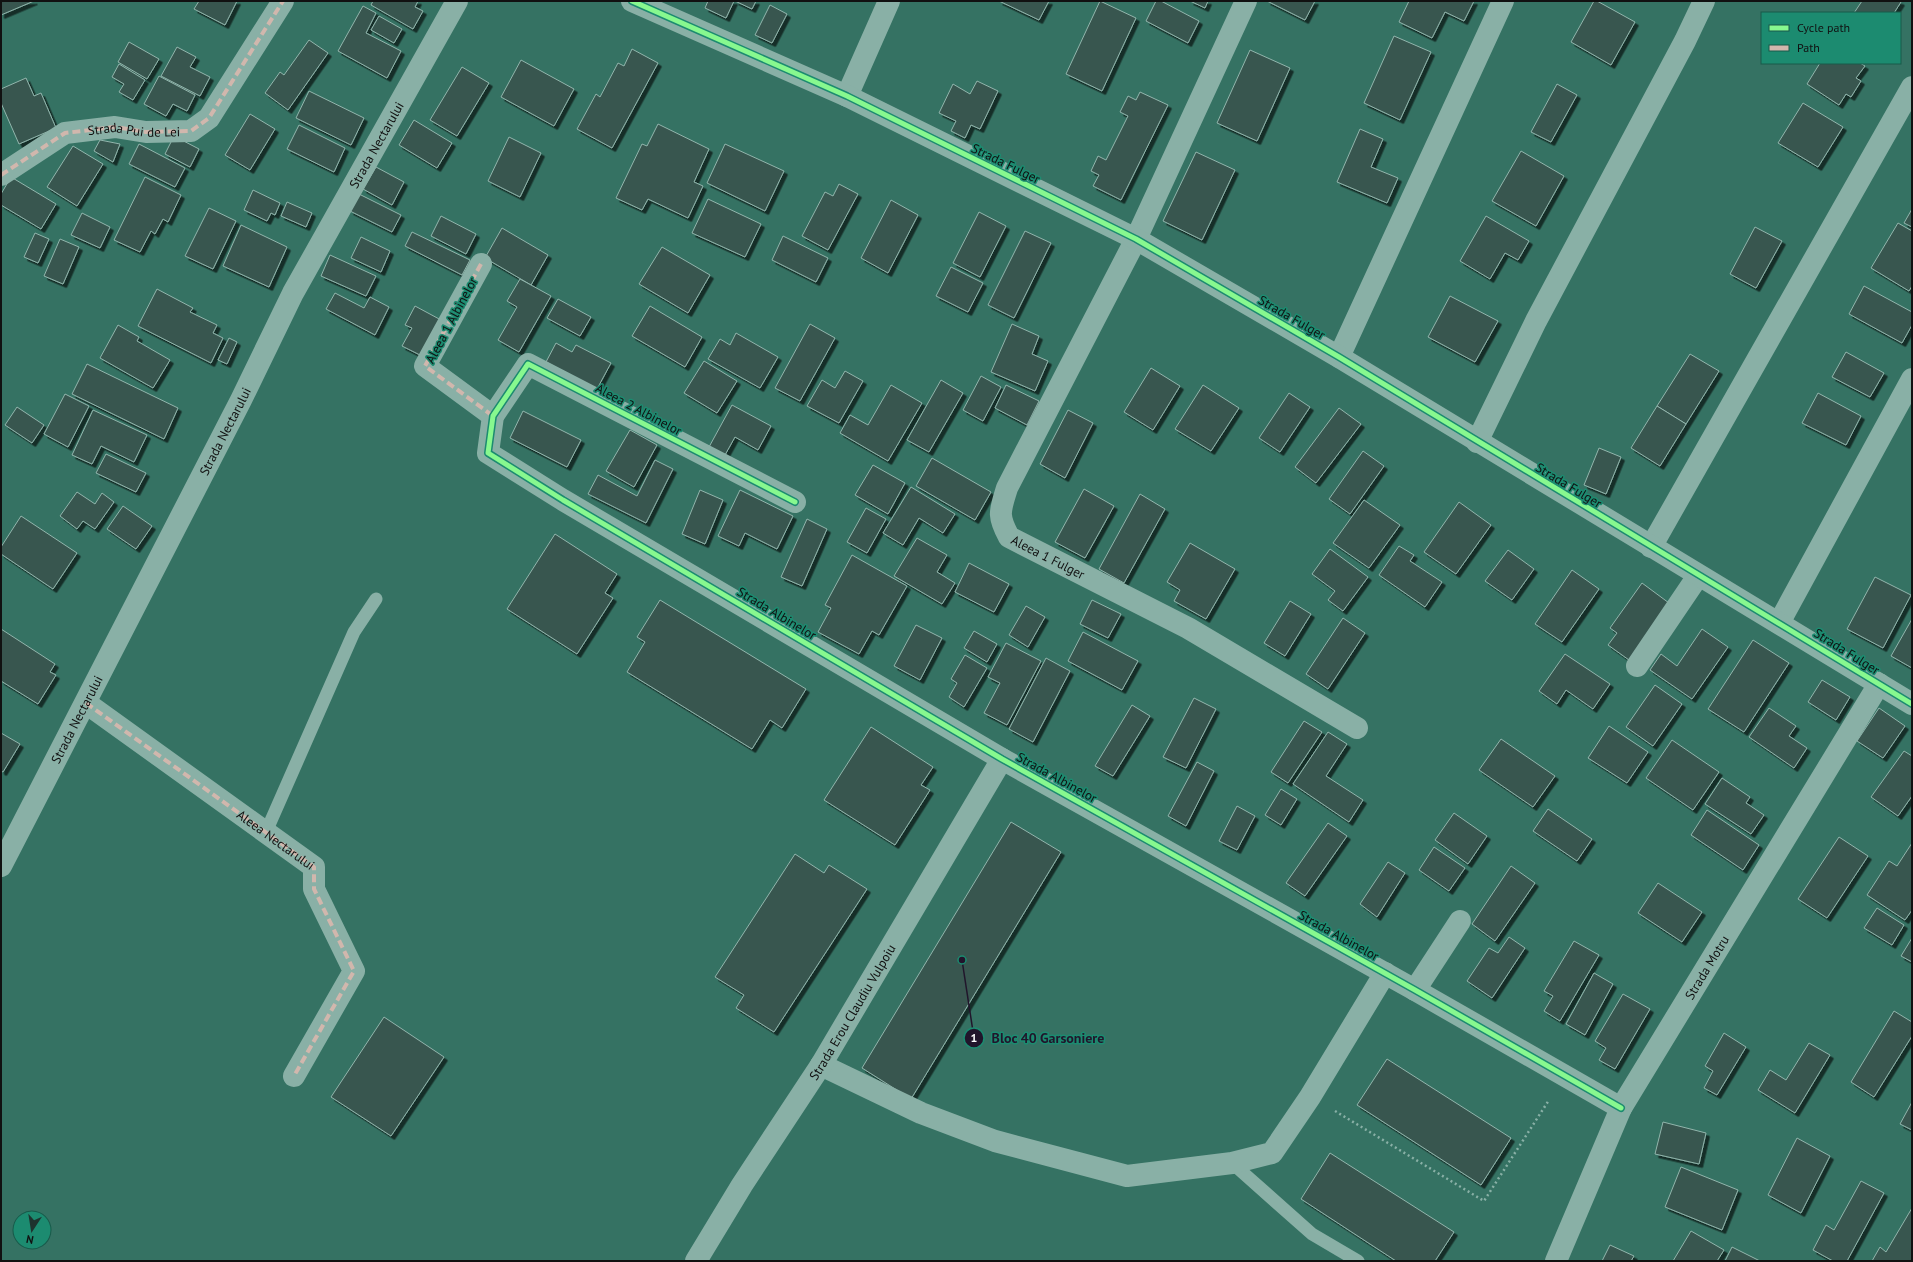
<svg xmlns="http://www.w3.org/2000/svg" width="1913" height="1262" font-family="'PT Sans',sans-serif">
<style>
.building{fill:#39564f;stroke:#91b5ac;filter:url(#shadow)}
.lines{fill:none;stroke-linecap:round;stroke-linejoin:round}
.path{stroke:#89b0a6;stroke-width:2.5;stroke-dasharray:2 3;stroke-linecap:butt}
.service{stroke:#89b0a6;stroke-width:13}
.minor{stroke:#89b0a6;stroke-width:22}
.tertiary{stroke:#89b0a6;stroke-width:22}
.quiet{stroke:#d1b7ad;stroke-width:4;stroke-dasharray:8 4;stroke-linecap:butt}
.cycleway-casing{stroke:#1c8b70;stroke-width:8}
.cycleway{stroke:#87f88f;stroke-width:5}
.labels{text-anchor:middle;stroke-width:3;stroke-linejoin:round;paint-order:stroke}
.street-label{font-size:13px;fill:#111;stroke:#1c8b70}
.leader{fill:none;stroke:#21152b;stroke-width:1.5}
.callout-dot{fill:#21152b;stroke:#1c8b70;stroke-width:1.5}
.mark-label{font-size:12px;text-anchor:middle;font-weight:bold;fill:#fff}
.callout-label{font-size:14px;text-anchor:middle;font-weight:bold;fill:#21152b;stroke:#1c8b70;stroke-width:3;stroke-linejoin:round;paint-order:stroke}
</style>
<defs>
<filter id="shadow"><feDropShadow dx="3.5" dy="3.5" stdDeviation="0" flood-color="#0009"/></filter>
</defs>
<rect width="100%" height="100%" fill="#357263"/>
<g class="building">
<path d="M1 1H34L1 15Z"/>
<path d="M199 1H237L225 25 194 9Z"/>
<path d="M373 1H418L415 7 423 11 413 29 371 5Z"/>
<path d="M708 1H734L726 18 705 8Z"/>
<path d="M735 1H756L752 9Z"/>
<path d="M999 1H1049L1039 20Z"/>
<path d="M1100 1 1136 18 1102 91 1066 74Z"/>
<path d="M1156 1H1161L1199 21 1188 43 1146 21Z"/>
<path d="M1190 1H1208L1205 8Z"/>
<path d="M1267 1H1315L1305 20Z"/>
<path d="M1409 1H1474L1464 21 1445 12 1432 38 1399 22Z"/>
<path d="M1594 1H1597L1635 22 1611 65 1571 42Z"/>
<path d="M1862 1H1899L1901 2 1894 13H1854Z"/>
<path d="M770 5 787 14 772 43 755 35Z"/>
<path d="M363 6 376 13 366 33 401 51 387 78 338 51Z"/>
<path d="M379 16 402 29 394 43 371 30Z"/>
<path d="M1394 36 1431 52 1400 120 1364 103Z"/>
<path d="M309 40 328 53 288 110 265 93 280 72 284 75Z"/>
<path d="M129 42 159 59 147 79 118 62Z"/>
<path d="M177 47 196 57 190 67 210 77 200 96 161 76Z"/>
<path d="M632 49 658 63 612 148 577 129 596 94 600 97 618 63 624 66Z"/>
<path d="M1250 50 1290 68 1257 141 1217 123Z"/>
<path d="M521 60 574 89 554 126 501 97Z"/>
<path d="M1820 63H1860L1865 66 1856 78 1861 81 1851 97 1846 94 1839 105 1807 84Z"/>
<path d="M119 64 145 80 133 100 119 92 124 84 112 77Z"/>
<path d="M462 67 489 83 457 136 430 120Z"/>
<path d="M159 76 195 95 187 111 173 104 166 116 144 104Z"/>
<path d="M26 78 34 96 41 93 56 128 19 144 1 103V89Z"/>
<path d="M977 81 998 91 980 129 971 125 965 138 951 131 956 121 939 113 953 84 970 94Z"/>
<path d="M1557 84 1577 95 1551 142 1531 132Z"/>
<path d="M309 91 364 118 351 145 296 118Z"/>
<path d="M1140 92 1168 105 1121 200 1093 186 1099 175 1091 171 1098 156 1106 160 1128 116 1120 112 1128 96 1136 100Z"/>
<path d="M1803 103 1843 127 1818 167 1778 143Z"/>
<path d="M250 114 275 129 250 170 225 155Z"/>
<path d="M414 120 452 143 437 168 399 145Z"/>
<path d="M658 124 709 149 694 182 703 186 688 218 648 199 642 210 616 198 642 144 647 146Z"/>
<path d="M299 125 345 148 334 172 287 149Z"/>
<path d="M1360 129 1383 139 1371 167 1398 178 1387 203 1337 182Z"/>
<path d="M174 136 199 149 190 167 165 154Z"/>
<path d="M509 137 541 153 520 197 488 181Z"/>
<path d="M100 140 120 144 113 162 94 151Z"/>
<path d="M139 144 185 168 175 187 129 164Z"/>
<path d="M725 144 784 171 765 211 707 183Z"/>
<path d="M73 146 103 164 77 206 47 187Z"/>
<path d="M1521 151 1564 176 1536 226 1492 201Z"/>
<path d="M1196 152 1235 170 1202 240 1163 221Z"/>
<path d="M376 167 404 182 392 205 363 189Z"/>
<path d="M11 177 56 204 41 229 1 205V194Z"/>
<path d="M145 177 181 195 168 222 163 219 155 234 151 231 140 252 114 240Z"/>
<path d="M839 184 858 194 828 250 802 236 825 192 833 196Z"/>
<path d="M253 190 280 203 275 215 271 213 267 221 244 210Z"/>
<path d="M359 194 401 215 392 232 350 211Z"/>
<path d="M708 199 761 224 745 257 692 233Z"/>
<path d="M891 200 918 215 888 273 861 258Z"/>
<path d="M287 202 312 213 306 227 281 216Z"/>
<path d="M209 208 236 221 213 269 185 256Z"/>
<path d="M1912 209V227L1904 223Z"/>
<path d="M979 212 1006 226 980 277 953 263Z"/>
<path d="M82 213 110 227 100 248 71 235Z"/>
<path d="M441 216 476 234 466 254 431 236Z"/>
<path d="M1486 216 1529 241 1518 260 1505 253 1490 279 1460 261Z"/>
<path d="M1898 223 1912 231V286L1909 291 1871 268Z"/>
<path d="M241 225 287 247 269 287 223 266Z"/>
<path d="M1755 227 1782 241 1756 288 1730 274Z"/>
<path d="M502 228 548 255 531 285 485 258Z"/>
<path d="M1025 231 1051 243 1014 318 988 305Z"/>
<path d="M412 232 470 260 462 275 405 246Z"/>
<path d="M35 233 49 239 38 263 24 257Z"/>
<path d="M783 236 828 258 816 282 772 260Z"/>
<path d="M361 237 390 251 381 272 351 258Z"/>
<path d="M60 239 79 247 63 284 44 276Z"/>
<path d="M662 247 710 275 688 313 639 284Z"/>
<path d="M330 255 376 276 366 296 321 276Z"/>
<path d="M951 267 983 283 968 312 936 296Z"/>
<path d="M520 279 551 296 519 352 498 340 517 307 507 301Z"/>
<path d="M1864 286 1912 312V325L1902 343 1849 314Z"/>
<path d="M157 289 193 308 190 312 217 325 213 333 223 338 211 363 138 326Z"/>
<path d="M335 293 364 308 370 297 389 307 375 335 326 309Z"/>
<path d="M1450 296 1498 321 1475 362 1428 337Z"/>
<path d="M558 299 591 317 580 336 547 318Z"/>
<path d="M415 306 441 320 422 356 402 346 412 328 405 325Z"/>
<path d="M650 306 702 337 685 367 632 336Z"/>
<path d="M810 324 835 338 800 401 775 388Z"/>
<path d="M1012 324 1039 336 1032 354 1048 361 1035 391 991 372Z"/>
<path d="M118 325 139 337 137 341 170 360 153 388 100 358Z"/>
<path d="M736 333 778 357 760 388 708 359 720 339 730 345Z"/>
<path d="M229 338 237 342 227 364 218 360Z"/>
<path d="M556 343 572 352 576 345 611 363 597 389 546 362Z"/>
<path d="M1846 352 1884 373 1870 397 1832 377Z"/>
<path d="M1690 354 1719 371 1686 424 1657 406Z"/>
<path d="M704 361 737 381 717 413 684 393Z"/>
<path d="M87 364 178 408 164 439 72 394Z"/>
<path d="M1151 368 1180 386 1153 430 1124 412Z"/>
<path d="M845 371 863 381 839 423 807 406 822 380 835 388Z"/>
<path d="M981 376 1001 387 983 421 963 410Z"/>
<path d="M941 380 963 393 929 452 907 440Z"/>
<path d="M891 385 922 403 888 461 840 433 850 415 868 425Z"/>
<path d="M1006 385 1039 401 1027 425 995 408Z"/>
<path d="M1203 385 1239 408 1211 451 1175 429Z"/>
<path d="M1289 393 1310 407 1280 452 1259 438Z"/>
<path d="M1818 393 1861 416 1846 445 1802 423Z"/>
<path d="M65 394 89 406 68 447 44 434Z"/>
<path d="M732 405 771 426 758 450 735 437 725 455 709 447Z"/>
<path d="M1657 406 1686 424 1660 466 1631 448Z"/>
<path d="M17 407 44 425 32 443 5 425Z"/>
<path d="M1339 408 1361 424 1316 483 1295 467Z"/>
<path d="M93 410 147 435 134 462 101 446 92 464 72 455Z"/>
<path d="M1068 410 1093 423 1065 478 1040 464Z"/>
<path d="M523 411 581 440 567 467 510 438Z"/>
<path d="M630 430 657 445 634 487 606 471Z"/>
<path d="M1599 448 1621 457 1606 494 1584 485Z"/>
<path d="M1363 451 1384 466 1350 514 1329 499Z"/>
<path d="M106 454 146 473 136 492 96 473Z"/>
<path d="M932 458 991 492 975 520 916 486Z"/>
<path d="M655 460 673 469 646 523 588 494 598 475 637 496Z"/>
<path d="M873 465 905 483 888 514 855 495Z"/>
<path d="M911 487 955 514 943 533 919 518 903 545 883 533Z"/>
<path d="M1084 489 1114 506 1085 558 1055 542Z"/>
<path d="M700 490 723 500 705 544 682 534Z"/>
<path d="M740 490 793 516 777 549 745 533 739 546 718 536Z"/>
<path d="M77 492 95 504 102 493 114 502 95 529 83 521 77 529 60 516Z"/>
<path d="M1140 494 1165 509 1124 583 1099 569Z"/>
<path d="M1364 500 1400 525 1369 568 1333 543Z"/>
<path d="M1459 502 1491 525 1456 574 1424 552Z"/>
<path d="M123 506 152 526 136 549 107 529Z"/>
<path d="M866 508 886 519 867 553 847 542Z"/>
<path d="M21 516 77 553 53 589 1 554V547Z"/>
<path d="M807 519 827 529 802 586 781 577Z"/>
<path d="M555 534 617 574 605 593 613 598 577 654 507 609Z"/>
<path d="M917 538 947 555 937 572 955 583 942 604 894 576Z"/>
<path d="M1190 543 1235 569 1206 619 1174 601 1180 590 1167 582Z"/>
<path d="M1399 546 1414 555 1410 561 1442 582 1425 607 1379 575Z"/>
<path d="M1330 549 1368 577 1343 611 1328 600 1335 591 1312 574Z"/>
<path d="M1508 550 1534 569 1512 600 1485 581Z"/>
<path d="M852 555 907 586 879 635 872 631 859 654 818 632 831 608 825 605Z"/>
<path d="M969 563 1009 584 994 612 955 592Z"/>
<path d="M1572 570 1599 589 1562 642 1535 624Z"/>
<path d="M1875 577 1911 595 1883 648 1847 629Z"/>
<path d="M1642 583 1669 603 1629 660 1608 645 1617 633 1610 628Z"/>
<path d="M660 600 806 689 782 728 770 720 752 749 627 672 645 642 637 637Z"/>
<path d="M1092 600 1121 614 1108 638 1080 624Z"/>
<path d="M1290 601 1311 614 1285 656 1264 643Z"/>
<path d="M1026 606 1045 617 1028 647 1009 635Z"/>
<path d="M1343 618 1365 633 1328 689 1306 674Z"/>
<path d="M1912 619V668L1891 656Z"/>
<path d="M916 625 942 638 920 680 894 666Z"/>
<path d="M1 629 55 664 50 672 56 675 38 704 1 681Z"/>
<path d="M1702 629 1728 647 1692 699 1650 670 1661 654 1677 666Z"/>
<path d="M974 631 997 644 987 662 964 648Z"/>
<path d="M1083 632 1138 661 1122 690 1068 661Z"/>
<path d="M1753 640 1789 663 1744 732 1708 709Z"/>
<path d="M1006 643 1041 661 1007 725 984 713 1000 683 988 677Z"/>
<path d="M1565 654 1610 684 1593 709 1566 690 1557 704 1539 691Z"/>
<path d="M965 655 987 668 964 707 949 697 957 683 951 679Z"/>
<path d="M1046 658 1070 671 1033 742 1009 729Z"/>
<path d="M1822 680 1850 697 1836 720 1808 702Z"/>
<path d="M1655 685 1682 704 1653 746 1626 727Z"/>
<path d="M1194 698 1216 709 1186 768 1163 757Z"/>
<path d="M1132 705 1150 716 1113 776 1095 766Z"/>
<path d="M1769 708 1796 726 1789 736 1807 748 1794 768 1749 737Z"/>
<path d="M1879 708 1905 726 1883 758 1857 741Z"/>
<path d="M1304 721 1322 732 1288 783 1271 772Z"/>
<path d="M1609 726 1648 752 1627 783 1588 758Z"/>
<path d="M871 727 933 767 921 785 930 790 895 845 824 800Z"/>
<path d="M1328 732 1347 744 1326 776 1363 800 1349 822 1293 784Z"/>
<path d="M1 733 20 744 3 772 1 771Z"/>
<path d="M1501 739 1555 776 1533 807 1479 770Z"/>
<path d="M1672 740 1719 772 1693 810 1646 778Z"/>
<path d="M1904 751 1912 756V796L1898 816 1871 797Z"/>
<path d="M1197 762 1214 771 1186 826 1168 816Z"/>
<path d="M1722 778 1750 797 1746 803 1764 815 1751 834 1705 804Z"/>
<path d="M1281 789 1297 799 1281 825 1265 815Z"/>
<path d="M1237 806 1255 816 1237 850 1219 841Z"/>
<path d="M1548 809 1592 839 1577 861 1533 831Z"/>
<path d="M1707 810 1759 845 1743 870 1691 835Z"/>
<path d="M1454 813 1487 836 1468 864 1435 840Z"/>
<path d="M1011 822 1061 852 911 1099 862 1068Z"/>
<path d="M1328 823 1347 836 1305 896 1286 883Z"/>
<path d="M1839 837 1868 856 1827 918 1798 899Z"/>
<path d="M1912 843V910L1905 920 1867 895 1889 861 1897 866Z"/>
<path d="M1434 847 1465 868 1449 891 1419 870Z"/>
<path d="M795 854 824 873 829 865 867 889 774 1032 736 1008 744 995 715 977Z"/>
<path d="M1388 862 1405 873 1377 917 1360 904Z"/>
<path d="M1511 866 1535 883 1495 941 1472 924Z"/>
<path d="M1658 883 1702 912 1682 942 1638 913Z"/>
<path d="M1877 908 1904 925 1892 945 1864 928Z"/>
<path d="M1509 937 1525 948 1492 998 1467 981 1489 948 1498 953Z"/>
<path d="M1912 938V962L1901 956Z"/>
<path d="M1574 941 1599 955 1560 1021 1544 1011 1553 996 1544 991Z"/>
<path d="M1594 973 1613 984 1585 1035 1566 1024Z"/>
<path d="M1623 994 1650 1009 1615 1069 1599 1060 1606 1048 1595 1041Z"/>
<path d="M1894 1011 1912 1022V1036L1874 1097 1851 1082Z"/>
<path d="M384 1017 444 1057 391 1136 331 1097Z"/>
<path d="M1724 1033 1746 1047 1717 1095 1704 1088 1713 1071 1705 1066Z"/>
<path d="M1809 1043 1830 1055 1795 1113 1758 1090 1770 1070 1786 1080Z"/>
<path d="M1387 1059 1511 1138 1481 1185 1357 1105Z"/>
<path d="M1912 1102V1130L1900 1124Z"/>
<path d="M1663 1122 1706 1133 1699 1164 1655 1154Z"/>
<path d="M1797 1138 1830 1156 1801 1213 1768 1195Z"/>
<path d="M1330 1153 1454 1232 1435 1261H1396L1301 1199Z"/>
<path d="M1681 1167 1738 1190 1722 1230 1665 1207Z"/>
<path d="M1861 1181 1884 1193 1847 1261H1833L1813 1250 1826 1225 1834 1230Z"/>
<path d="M1912 1208V1261H1872L1880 1247 1886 1252Z"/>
<path d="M1691 1231 1724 1250 1717 1261H1673Z"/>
<path d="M1610 1245 1634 1256 1631 1261H1602Z"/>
<path d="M1732 1247 1760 1261H1725Z"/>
</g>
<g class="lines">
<path class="path" d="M1335 1111 1484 1201 1549 1100"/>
<g class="service">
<path d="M266 832 354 632 376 599"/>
<path d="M1232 1163 1312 1234 1358 1261"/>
</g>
<g class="minor">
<path id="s1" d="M1246 1 1136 239 1007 488C1000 511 997 515 1009 537L1188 628 1357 728"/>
<path d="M847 96 889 1"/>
<path id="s2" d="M1 175 65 133 115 127 146 132 191 131 209 118 283 1"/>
<path d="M481 264 425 366 493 416"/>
<path d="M1339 357 1503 1"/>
<path d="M1477 442 1536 321 1685 41 1704 1"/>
<path d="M795 502 528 364 493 416 488 453 563 500 1002 759 1415 990 1621 1108"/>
<path d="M1651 547 1912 87"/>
<path d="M1779 623 1912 379"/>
<path d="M1637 666 1698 576"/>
<path d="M86 703 314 867V889L354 971 294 1076"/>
<path id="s3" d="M1 866 241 400 293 293 457 1"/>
<path d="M1415 990 1460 921"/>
<path d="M821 1065 921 1113 995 1141 1127 1176 1232 1163 1272 1153 1310 1097 1385 973"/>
<path id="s4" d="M696 1261 742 1185 821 1065 1002 759"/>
</g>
<g class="tertiary">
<path d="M632 1 847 96 1136 239 1339 357 1912 704"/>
<path id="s5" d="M1556 1261 1621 1108 1879 684"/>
</g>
<g class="quiet">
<path d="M1 175 65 133 115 127 146 132 191 131 209 118 283 1"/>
<path d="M481 264 425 366 493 416"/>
<path id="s6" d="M86 703 314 867V889L354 971 294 1076"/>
</g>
<defs>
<g id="cycleway">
<path d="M632 1 847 96 1136 239 1339 357 1912 704"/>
<path d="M795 502 528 364 493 416 488 453 563 500 1002 759 1415 990 1621 1108"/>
</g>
</defs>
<use href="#cycleway" class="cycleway-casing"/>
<use href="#cycleway" class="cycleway"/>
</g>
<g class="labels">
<g class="street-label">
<text dy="5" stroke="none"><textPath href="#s2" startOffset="146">Strada Pui de Lei</textPath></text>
<text dy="5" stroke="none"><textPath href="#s3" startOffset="813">Strada Nectarului</textPath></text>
<text transform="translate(1006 163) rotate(26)" y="5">Strada Fulger</text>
<text transform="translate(1292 317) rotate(30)" y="5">Strada Fulger</text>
<text transform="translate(451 320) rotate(-62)" y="5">Aleea 1 Albinelor</text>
<text transform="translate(639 409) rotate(28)" y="5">Aleea 2 Albinelor</text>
<text dy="5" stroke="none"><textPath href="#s3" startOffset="489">Strada Nectarului</textPath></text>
<text transform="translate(1569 485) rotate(31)" y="5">Strada Fulger</text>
<text dy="5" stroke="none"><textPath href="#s1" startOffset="638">Aleea 1 Fulger</textPath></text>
<text transform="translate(777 613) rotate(31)" y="5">Strada Albinelor</text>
<text transform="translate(1847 651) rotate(32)" y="5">Strada Fulger</text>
<text dy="5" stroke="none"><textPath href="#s3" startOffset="165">Strada Nectarului</textPath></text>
<text transform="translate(1057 777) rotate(29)" y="5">Strada Albinelor</text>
<text dy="5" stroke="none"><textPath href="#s6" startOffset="234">Aleea Nectarului</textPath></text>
<text transform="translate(1339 935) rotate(29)" y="5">Strada Albinelor</text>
<text dy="5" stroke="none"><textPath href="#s5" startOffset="331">Strada Motru</textPath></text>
<text dy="5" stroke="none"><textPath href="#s4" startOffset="294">Strada Erou Claudiu Vulpoiu</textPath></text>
</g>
</g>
<path class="leader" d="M962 960L974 1038"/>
<g class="callout-dot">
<circle cx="962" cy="960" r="4"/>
<circle cx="974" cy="1038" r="10"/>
</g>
<g class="mark-label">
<text x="974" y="1042">1</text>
</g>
<g class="callout-label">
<text x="1048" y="1043">Bloc 40 Garsoniere</text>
</g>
<rect width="1913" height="1262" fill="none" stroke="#111111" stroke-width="4"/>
<rect x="1761" y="12" width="140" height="52" fill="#1c8b70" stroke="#185a4a"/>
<rect x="1769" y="25" width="20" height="6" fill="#87f88f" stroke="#185a4a"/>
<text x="1797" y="32" font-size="12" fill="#111111">Cycle path</text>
<rect x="1769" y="45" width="20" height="6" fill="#d1b7ad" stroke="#185a4a"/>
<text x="1797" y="52" font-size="12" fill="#111111">Path</text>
<g transform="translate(32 1230) rotate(192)"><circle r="19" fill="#1c8b70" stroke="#185a4a"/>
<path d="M0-3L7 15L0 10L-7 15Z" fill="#1e332e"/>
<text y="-6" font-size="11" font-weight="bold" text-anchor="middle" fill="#111111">N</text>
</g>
</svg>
